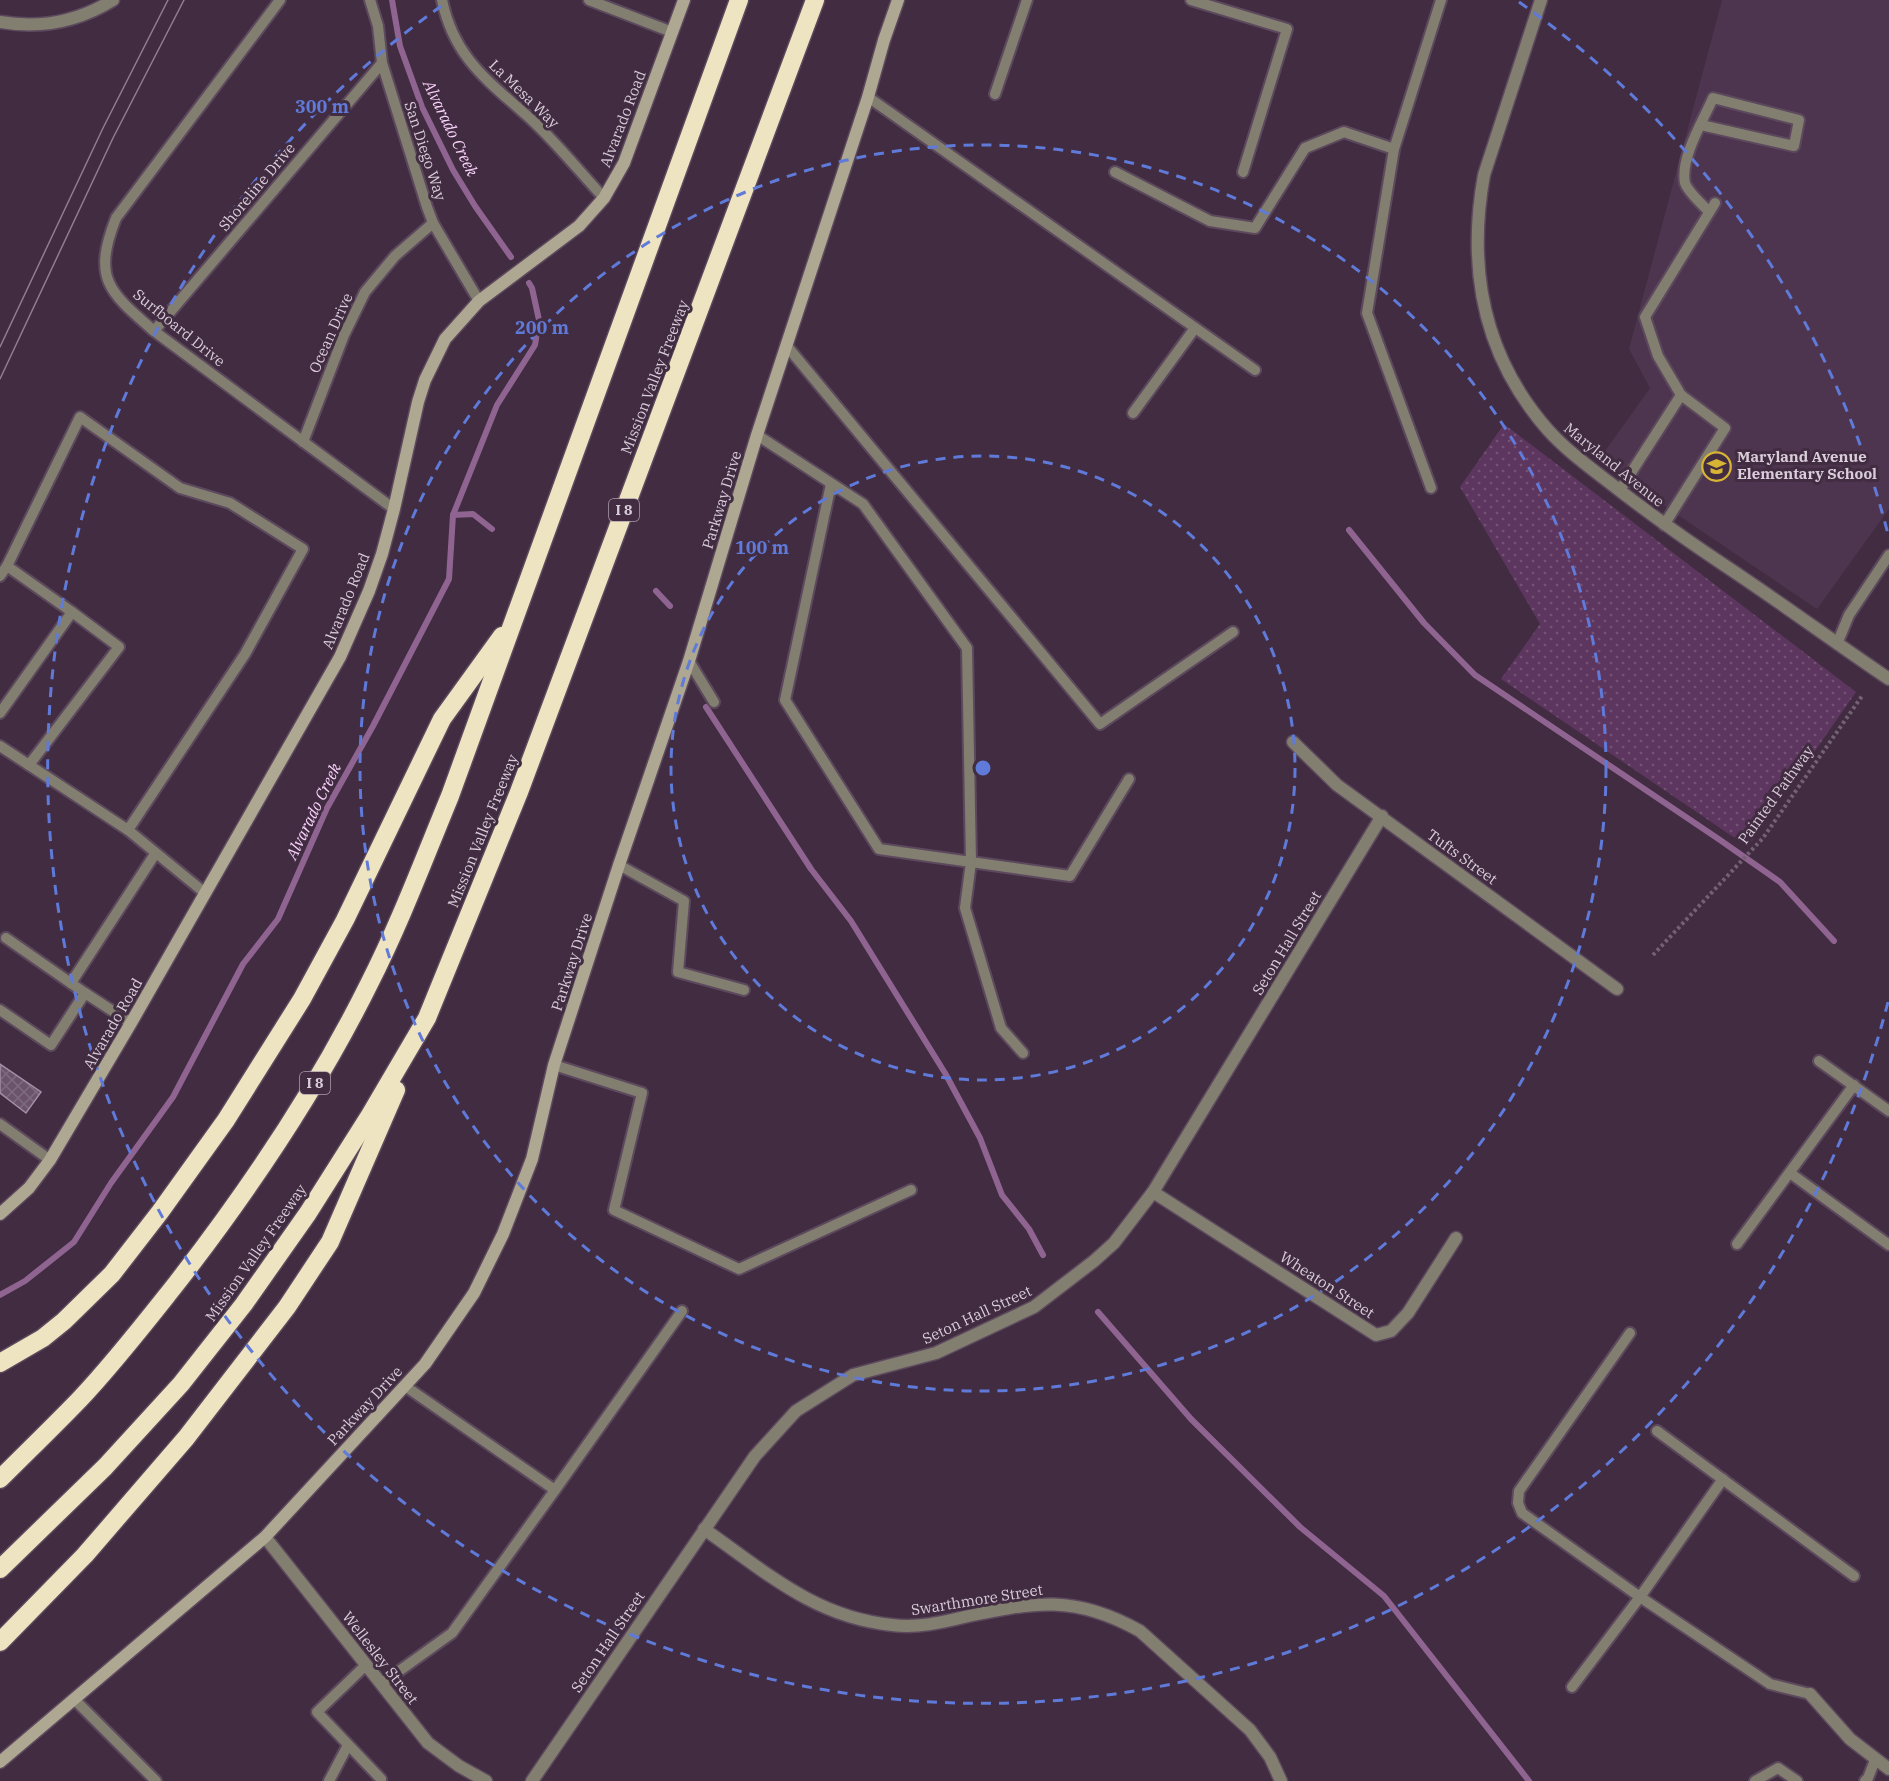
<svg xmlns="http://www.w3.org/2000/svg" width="1889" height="1781" font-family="'IBM Plex Serif',serif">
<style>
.built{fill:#4e354f}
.grass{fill:url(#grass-dots)}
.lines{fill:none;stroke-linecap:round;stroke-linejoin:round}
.stream{stroke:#8f6491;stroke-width:6}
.building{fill:url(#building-cross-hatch);stroke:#a68da7;stroke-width:1.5}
.lane-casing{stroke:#5d495d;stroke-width:14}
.street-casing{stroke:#5d495d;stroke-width:15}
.secondary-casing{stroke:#5d495d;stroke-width:15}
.highway-casing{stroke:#5d495d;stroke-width:21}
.path{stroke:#746274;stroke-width:4;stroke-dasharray:3 3;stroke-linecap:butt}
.lane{stroke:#827e70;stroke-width:10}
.street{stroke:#827e70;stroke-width:12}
.secondary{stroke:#aea791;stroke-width:12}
.highway{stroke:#eee4c1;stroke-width:18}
.tram{stroke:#8f7e8f;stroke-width:1.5}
.ring{fill:none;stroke:#5f7ad9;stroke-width:3;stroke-dasharray:10 8}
.labels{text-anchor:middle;stroke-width:6;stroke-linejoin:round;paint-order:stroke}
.shield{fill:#412c41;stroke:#ac9dac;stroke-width:1.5}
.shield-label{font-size:14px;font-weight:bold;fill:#dacdda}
.street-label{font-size:15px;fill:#dacdda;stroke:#412c41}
.poi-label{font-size:15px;font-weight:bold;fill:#dacdda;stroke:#412c41;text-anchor:start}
.water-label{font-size:16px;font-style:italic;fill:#f9d2fa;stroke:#412c41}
.centre{fill:#5f7ad9;stroke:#412c41;stroke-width:3}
.ring-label{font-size:18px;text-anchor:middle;font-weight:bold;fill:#5f7ad9;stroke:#412c41;stroke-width:6;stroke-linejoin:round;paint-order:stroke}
</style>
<defs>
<pattern id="grass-dots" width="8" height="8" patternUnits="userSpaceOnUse" patternTransform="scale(1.5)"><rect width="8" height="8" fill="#5d365f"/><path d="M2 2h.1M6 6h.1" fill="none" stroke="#745275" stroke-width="1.8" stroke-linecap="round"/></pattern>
<pattern id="building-cross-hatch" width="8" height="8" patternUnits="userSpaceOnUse" patternTransform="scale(1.5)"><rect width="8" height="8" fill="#6a536b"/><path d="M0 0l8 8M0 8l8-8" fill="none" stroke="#7f6b80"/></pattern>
</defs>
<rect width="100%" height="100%" fill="#412c41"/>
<path class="built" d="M1722 0H1889V509L1817 609 1598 461 1650 388 1629 349Z"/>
<path class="grass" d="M1504 424 1856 692 1748 847 1501 679 1540 624 1460 487Z"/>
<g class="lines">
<g class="stream">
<path d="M392 0 400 46 422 107 453 170 475 206 511 257"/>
<path d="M453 515 473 514 492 529"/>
<path d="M1349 530 1424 623 1475 675 1720 840 1780 882 1834 941"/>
<path d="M656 591 670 606"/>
<path d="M706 707 811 869 851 921 945 1073 980 1138 1002 1195 1029 1229 1043 1255"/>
<path d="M0 1295 25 1281 74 1242 111 1183 173 1097 243 964 278 919 327 808 373 726 449 579 453 515 497 405 535 345 539 320 532 288 529 283"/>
<path d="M1098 1312 1191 1419 1300 1527 1384 1596 1529 1781"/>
</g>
</g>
<path class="building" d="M0 1064 41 1092 26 1113 0 1093Z"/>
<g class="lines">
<defs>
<g id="lane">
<path d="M280 0 116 218C92 279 109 292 154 331L394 509"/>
<path d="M370 0 378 26 382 63 427 207 433 223 479 301"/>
<path d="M442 0C455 62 493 84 535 123 559 146 581 173 604 198"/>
<path d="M589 0 672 32"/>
<path d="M1191 0 1287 29 1243 172"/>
<path d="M995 94 1027 0"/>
<path d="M868 97 1255 370"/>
<path d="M1701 125 1794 146 1799 120 1713 98C1703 121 1680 158 1685 183 1688 192 1702 204 1709 212"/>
<path d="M1394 149 1367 313 1431 488"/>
<path d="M1115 172 1210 221 1255 228 1305 148 1344 132 1394 149 1441 0"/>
<path d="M154 331 382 63"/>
<path d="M786 345 1100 724 1233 632"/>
<path d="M1681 395 1658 356 1645 317 1715 203"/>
<path d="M1133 413 1195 328"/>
<path d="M757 435 863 504 967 648 971 862 1070 876 1129 779"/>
<path d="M303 442 344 335 365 292 395 256 433 223"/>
<path d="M831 484 785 700 879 849 971 862 965 908 1001 1028 1023 1053"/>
<path d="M1620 490 1681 395 1725 428 1664 525"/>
<path d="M0 576 7 566 80 417 180 488 230 503 303 549 245 654 128 830 205 893"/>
<path d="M1837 644 1849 615 1889 555"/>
<path d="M689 661 714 702"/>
<path d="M0 713 72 612 7 566"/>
<path d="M0 746 128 830"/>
<path d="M29 765 119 647 72 612"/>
<path d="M619 865 684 901 678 972 744 990"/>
<path d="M6 938 85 993"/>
<path d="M71 983 155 854"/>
<path d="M0 1010 51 1045 85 993 131 1023"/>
<path d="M1819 1061 1889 1111"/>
<path d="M554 1065 642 1093 614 1210 739 1269 911 1190"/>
<path d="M0 1124 50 1160"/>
<path d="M1790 1173 1889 1245"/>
<path d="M1737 1244 1854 1085"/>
<path d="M1630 1333 1519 1491 1518 1503 1522 1513 1640 1597 1723 1479"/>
<path d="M405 1386 555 1490 682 1311"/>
<path d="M1657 1431 1854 1576"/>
<path d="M366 1665 317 1712 381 1779 380 1781"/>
<path d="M381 1684 452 1633 555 1490"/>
<path d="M1572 1687 1640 1597 1770 1684 1810 1694"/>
<path d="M74 1699 156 1781"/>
<path d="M329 1781 348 1745"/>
<path d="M1755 1781 1778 1768 1797 1781"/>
<path d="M1865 1781 1868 1778 1875 1760"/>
</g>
<g id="street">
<path d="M1541 0 1484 175C1467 269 1483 356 1548 430 1566 450 1588 466 1610 483 1647 512 1685 539 1724 565 1780 602 1834 642 1889 679"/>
<path d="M0 22C40 29 79 21 113 0"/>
<path d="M1293 742 1337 785 1617 989"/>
<path d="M1153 1192 1376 1335 1391 1331 1408 1313 1456 1238"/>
<path d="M704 1529C766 1572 814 1617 892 1625 917 1628 940 1623 964 1617 1035 1602 1074 1594 1140 1631L1250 1730 1270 1757 1281 1781"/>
<path d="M265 1537 428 1743 459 1766 486 1781"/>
<path d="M1810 1694 1850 1739 1889 1769"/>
<path d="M532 1781 755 1456 796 1411 853 1375 936 1353 1034 1307 1094 1261 1114 1243 1153 1192 1382 816"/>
</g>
<g id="secondary">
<path d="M0 1214 29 1188 50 1160 131 1023 340 657 369 591 382 554 394 509 418 402 425 380 445 339 479 301 579 226 604 198 624 163 684 0"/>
<path d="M0 1762 265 1537 425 1364 474 1293 503 1234 532 1159 554 1065 619 865 689 661 757 435 868 97 884 40 898 0"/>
</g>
<g id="highway">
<path d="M0 1363 43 1338 64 1321 112 1274 160 1212 226 1120 302 999 345 920 442 719 502 636"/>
<path d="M0 1479C27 1452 54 1426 80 1399 114 1363 145 1323 176 1284 249 1190 316 1091 369 984 400 923 424 859 450 796L739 0"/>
<path d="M0 1569 105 1467 181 1384 244 1304 308 1213 370 1115 427 1018 519 792 815 0"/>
<path d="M0 1642 85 1555 186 1438 287 1307 330 1242 396 1090"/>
</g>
</defs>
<use href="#lane" class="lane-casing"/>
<use href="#street" class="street-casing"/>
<use href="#secondary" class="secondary-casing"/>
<use href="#highway" class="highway-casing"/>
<path class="path" d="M1653 955 1763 838 1862 696"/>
<use href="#lane" class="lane"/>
<use href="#street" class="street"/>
<use href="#secondary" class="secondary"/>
<use href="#highway" class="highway"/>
<g class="tram">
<path d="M0 347 103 128 168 0"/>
<path d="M0 379 113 138 184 0"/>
</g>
</g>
<g class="ring">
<circle cx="983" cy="768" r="312"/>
<circle cx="983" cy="768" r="623"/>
<path d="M1888 1002A935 935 0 1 1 447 2M1519 2A935 935 0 0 1 1888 534"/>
</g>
<defs>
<symbol id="school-ring" viewBox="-11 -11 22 22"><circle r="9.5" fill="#412c41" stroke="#d8b434" stroke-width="1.5"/><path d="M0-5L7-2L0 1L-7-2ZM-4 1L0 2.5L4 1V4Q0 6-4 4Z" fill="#d8b434"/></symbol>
</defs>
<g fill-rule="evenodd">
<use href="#school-ring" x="1700" y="450" width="33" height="33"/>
</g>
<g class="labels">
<g class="shield">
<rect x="609" y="499" width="30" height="22" rx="4.5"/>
<rect x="300" y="1072" width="30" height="22" rx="4.5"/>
</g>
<g class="shield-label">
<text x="624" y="515">I 8</text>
<text x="315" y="1088">I 8</text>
</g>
<g class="street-label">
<text transform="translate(524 94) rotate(44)" y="5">La Mesa Way</text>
<text transform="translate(623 119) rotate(-69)" y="5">Alvarado Road</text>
<text transform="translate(425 151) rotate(72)" y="5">San Diego Way</text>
<text transform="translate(257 187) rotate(-50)" y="5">Shoreline Drive</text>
<text transform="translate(179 328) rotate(39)" y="5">Surfboard Drive</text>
<text transform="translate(331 333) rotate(-66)" y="5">Ocean Drive</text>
<text transform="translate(655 377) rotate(-69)" y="5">Mission Valley Freeway</text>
<text transform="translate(1614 465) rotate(39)" y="5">Maryland Avenue</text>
<text transform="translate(722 500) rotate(-73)" y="5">Parkway Drive</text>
<text transform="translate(346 601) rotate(-68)" y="5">Alvarado Road</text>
<text transform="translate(1776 795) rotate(-54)" y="5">Painted Pathway</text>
<text transform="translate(483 831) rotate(-68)" y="5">Mission Valley Freeway</text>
<text transform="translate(1462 857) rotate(36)" y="5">Tufts Street</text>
<text transform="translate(1287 943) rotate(-59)" y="5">Seton Hall Street</text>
<text transform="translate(572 962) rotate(-72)" y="5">Parkway Drive</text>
<text transform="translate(113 1024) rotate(-60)" y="5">Alvarado Road</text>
<text transform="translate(256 1253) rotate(-55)" y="5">Mission Valley Freeway</text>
<text transform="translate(1327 1285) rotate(33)" y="5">Wheaton Street</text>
<text transform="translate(977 1315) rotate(-25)" y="5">Seton Hall Street</text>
<text transform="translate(365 1406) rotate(-47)" y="5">Parkway Drive</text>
<text transform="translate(977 1600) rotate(-9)" y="5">Swarthmore Street</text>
<text transform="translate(608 1642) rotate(-56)" y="5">Seton Hall Street</text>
<text transform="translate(380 1658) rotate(52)" y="5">Wellesley Street</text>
</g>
<g class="poi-label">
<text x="1737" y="462">Maryland Avenue<tspan x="1737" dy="17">Elementary School</tspan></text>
</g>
<g class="water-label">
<text transform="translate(451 128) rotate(64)" y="6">Alvarado Creek</text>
<text transform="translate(313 811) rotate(-64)" y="6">Alvarado Creek</text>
</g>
</g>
<circle cx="983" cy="768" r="9" class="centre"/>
<g class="ring-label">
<text x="322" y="113">300 m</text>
<text x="542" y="334">200 m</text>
<text x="762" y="554">100 m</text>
</g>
</svg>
